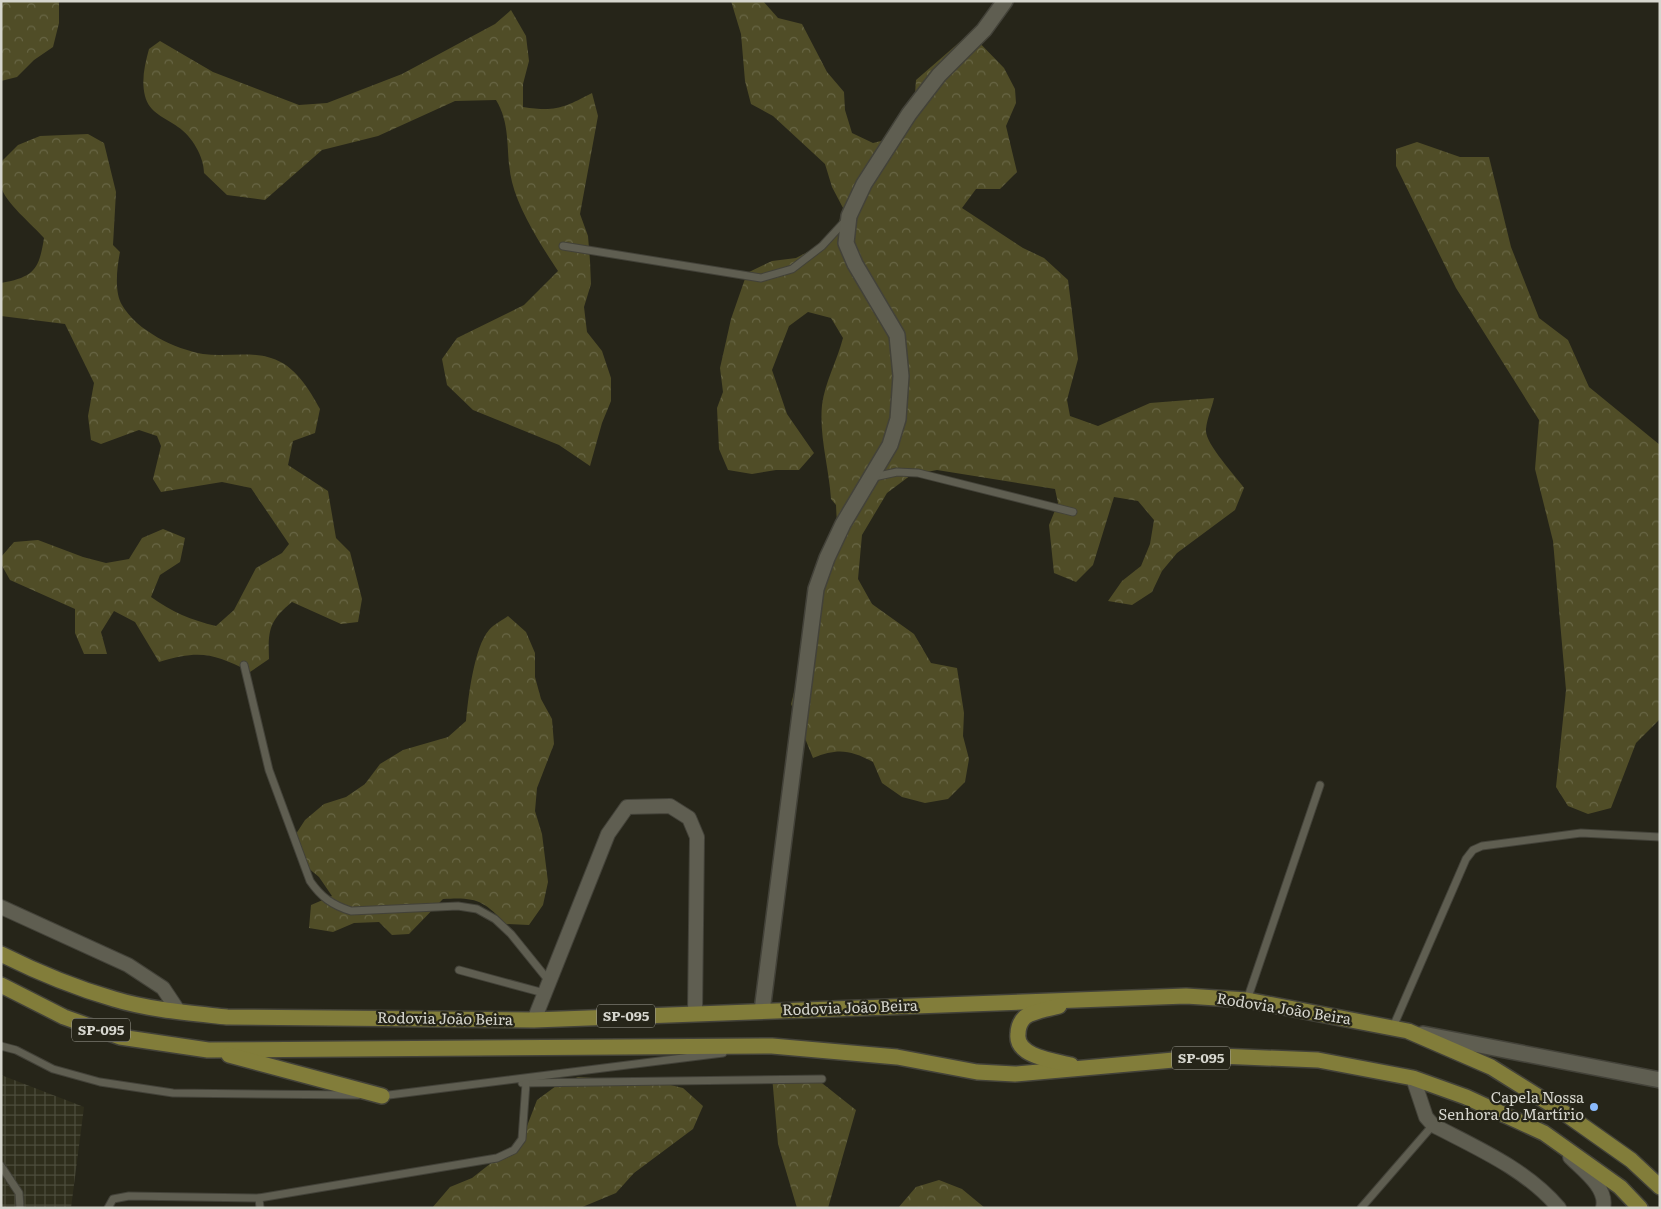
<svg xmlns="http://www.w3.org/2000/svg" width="1661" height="1209" font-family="Literata,serif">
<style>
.industrial{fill:url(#industrial-grid)}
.forest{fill:url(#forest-crowns)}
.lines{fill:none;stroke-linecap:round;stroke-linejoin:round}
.lane-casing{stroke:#434239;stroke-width:9}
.street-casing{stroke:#434239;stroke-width:16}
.secondary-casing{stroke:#434239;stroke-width:18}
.primary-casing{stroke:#434239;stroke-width:18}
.lane{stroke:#5f5e51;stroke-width:7}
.street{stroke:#5f5e51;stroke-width:14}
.secondary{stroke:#5f5e51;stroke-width:15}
.primary{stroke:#827d3a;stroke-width:15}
.poi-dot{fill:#8abafc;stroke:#262519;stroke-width:2}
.labels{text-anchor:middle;stroke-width:4.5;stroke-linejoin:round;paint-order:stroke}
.shield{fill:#262519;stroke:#a1a198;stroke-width:1}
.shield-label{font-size:14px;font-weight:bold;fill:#d6d6ce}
.street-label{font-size:15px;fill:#d6d6ce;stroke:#262519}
.poi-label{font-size:15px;fill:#d6d6ce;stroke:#262519;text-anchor:end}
</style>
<defs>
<pattern id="industrial-grid" width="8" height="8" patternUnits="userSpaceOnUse" patternTransform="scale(1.25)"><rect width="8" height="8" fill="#2f2e1c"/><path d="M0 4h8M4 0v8" fill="none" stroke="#4c4c3c"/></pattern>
<pattern id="forest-crowns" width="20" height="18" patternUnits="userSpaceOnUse" patternTransform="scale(1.25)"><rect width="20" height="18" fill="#504d27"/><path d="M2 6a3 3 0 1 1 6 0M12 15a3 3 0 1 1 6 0" fill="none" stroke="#686645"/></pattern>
</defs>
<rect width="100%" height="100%" fill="#262519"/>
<path class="industrial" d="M1 1075 84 1107 71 1208H1Z"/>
<g class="forest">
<path d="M1 1H59V23L53 47 34 60 17 77 1 81Z"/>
<path d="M731 1H763L778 18 802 24 827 72 844 92 845 110 852 133 873 143 897 137 915 94 916 80 970 33 1004 68 1015 89 1016 103 1006 126 1017 172 1000 189H976L962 208 1023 248 1044 258 1068 280 1078 359 1067 400 1070 416 1098 426 1150 403 1214 398C1212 408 1207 418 1206 429 1204 443 1235 475 1244 488L1235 510 1177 553 1162 571 1152 592 1132 605 1108 601 1122 581 1141 566 1150 544 1154 520 1138 501 1114 497 1093 565 1076 582 1054 573 1049 525 1058 503 1055 489 937 470 911 475 887 493 862 535 858 579 872 604 914 634 931 663 957 668 964 713 963 736 969 759 965 782 948 799 925 803 902 797 882 783 873 762C850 750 838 748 813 758L791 704 837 526 836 505 831 499C829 468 819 436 822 405 825 382 837 361 843 338L831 318 808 312 789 326 772 370 787 414 814 453 799 470H776L752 474 728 470 719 449 717 408 723 392 720 368 731 319 747 273 772 261 796 258 817 247 836 232 843 208 832 187 825 164 773 116 751 104 745 81 741 34Z"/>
<path d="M511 10 526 36 529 61 523 84V107C556 112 563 108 592 93L598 116 580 214 588 236 590 261 591 284 584 307 587 332 602 351 611 378V401L602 423 590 466 559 445 473 410 447 385 442 359 457 338 524 305 558 271C542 247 519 211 512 182 505 154 512 126 496 100L455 101 378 136 322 150 265 200 227 195 204 173C204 157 192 136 178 127 166 118 149 113 145 96 141 80 145 64 149 49L160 41 213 72 299 105 327 103 402 74 495 24Z"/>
<path d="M88 134 104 143 116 192 113 245 120 252C117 267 114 292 122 305 137 331 175 349 203 354 226 357 249 351 271 358 295 365 309 389 320 409L315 433 293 441 288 465 328 491 336 538 350 552 362 599 358 622 341 624 292 602C269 621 268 630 269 659L250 672C213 653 200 650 159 662L135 622 114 611 101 632 107 654H84L75 633V609L10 580 1 564V557L14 542 38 540 83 557 106 563 129 559 142 538 163 529 185 538 180 562 160 575 151 597C172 612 191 620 216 626L234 610 256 568 282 553 289 544 251 488 222 482 161 492 153 479 161 446 157 436 139 430 101 444 91 440 88 416 94 383 65 324 1 316V283C34 277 39 270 44 238 33 225 4 202 1 186 0 178 1 169 2 161L18 145 40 136Z"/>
<path d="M1417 142 1460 157H1489L1511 247 1539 318 1568 340 1589 387 1660 445V719L1636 743 1611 808 1588 814 1568 806 1556 787 1566 690 1553 541 1535 469 1539 420 1456 288 1396 166V149Z"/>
<path d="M508 616 526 632 535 653V677L541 699 552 719 554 744 537 788 535 811 542 834 548 882 543 905 529 925 506 924C483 900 476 897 443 899L409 934 392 935 379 922 354 923 333 932 309 928 311 905 332 896 319 877 301 862 292 840 305 820 324 804 346 797 365 784 380 764 403 750 448 737 466 721C468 699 474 647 489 630 494 624 503 620 508 616Z"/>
<path d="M772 1076H813L856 1110 828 1208H797L778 1144Z"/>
<path d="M578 1077 658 1082 683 1088 703 1106 693 1129 634 1173 616 1193 580 1208H432L450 1187 472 1178 522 1139 537 1100 556 1086Z"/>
<path d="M939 1180 962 1189 985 1208H898L916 1187Z"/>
</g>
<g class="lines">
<defs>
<g id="lane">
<path d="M563 246 761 278 792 269 822 246 846 220"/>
<path d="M874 477 897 472 918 473 1073 512"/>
<path d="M244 665 269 770 310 881C321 897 332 905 351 911L458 906 477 909 495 919 511 934 549 981"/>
<path d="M459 970 544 993"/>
<path d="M1247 1000 1320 785"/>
<path d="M1393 1027 1466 859 1473 850 1482 846 1581 833 1660 837"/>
<path d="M1 1046 16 1050 53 1069 100 1082 173 1093 358 1095"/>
<path d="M522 1083 822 1079"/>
<path d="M381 1096 723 1053"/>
<path d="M1 1166 19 1193 20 1208"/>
<path d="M259 1198 260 1208"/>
<path d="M108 1208 113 1199 129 1196 259 1198 497 1158 514 1150 522 1139 526 1083"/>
<path d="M1361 1208 1433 1125"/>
</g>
<g id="street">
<path d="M1 907 128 965 163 988 179 1012"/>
<path d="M534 1020 608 834 627 807 670 806 689 818 697 837 695 1014"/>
<path d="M1413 1078 1426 1117 1433 1125C1477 1148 1526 1169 1559 1208"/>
<path d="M1570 1157C1583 1170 1608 1188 1603 1208"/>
</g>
<g id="secondary">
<path d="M762 1011 816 589 827 558 843 524 890 445 898 419 901 376 897 335 855 264 846 243 849 216 864 184 909 114 939 75 984 30 1005 1"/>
<path d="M1423 1034 1660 1080"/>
</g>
<g id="primary">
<path d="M1 954C37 972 76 988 114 999 150 1010 190 1013 227 1017L534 1020 1186 996 1247 1000 1408 1031 1491 1067 1563 1112 1631 1160 1660 1187"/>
<path d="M1 985 64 1017 120 1037 208 1050 772 1046 897 1057 977 1072 1015 1074 1219 1056 1318 1060 1413 1078 1466 1097 1544 1133 1620 1187 1640 1208"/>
<path d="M1059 1006C1049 1009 1033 1011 1025 1017 1020 1022 1018 1028 1018 1034 1015 1057 1056 1061 1071 1065"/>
<path d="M229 1055 382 1096"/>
</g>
</defs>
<use href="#lane" class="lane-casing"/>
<use href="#street" class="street-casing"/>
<use href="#secondary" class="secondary-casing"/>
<use href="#primary" class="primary-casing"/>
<use href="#lane" class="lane"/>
<use href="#street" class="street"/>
<use href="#secondary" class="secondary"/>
<use href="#primary" class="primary"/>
</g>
<circle class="poi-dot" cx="1594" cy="1107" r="5"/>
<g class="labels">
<g class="shield">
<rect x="597" y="1004.5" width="58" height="23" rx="4"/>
<rect x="72" y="1018.5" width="58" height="23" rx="4"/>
<rect x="1172" y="1046.5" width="58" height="23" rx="4"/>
</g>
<g class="shield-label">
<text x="626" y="1021">SP-095</text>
<text x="101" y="1035">SP-095</text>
<text x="1201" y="1063">SP-095</text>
</g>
<g class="street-label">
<text transform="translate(850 1008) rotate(-2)" y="5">Rodovia João Beira</text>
<text transform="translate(1284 1009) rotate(9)" y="5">Rodovia João Beira</text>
<text transform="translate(445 1019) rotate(1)" y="5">Rodovia João Beira</text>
</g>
<g class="poi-label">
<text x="1584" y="1103">Capela Nossa<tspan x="1584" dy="17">Senhora do Martírio</tspan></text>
</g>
</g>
<rect width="1661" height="1209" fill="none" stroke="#d6d6ce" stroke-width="5"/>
</svg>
